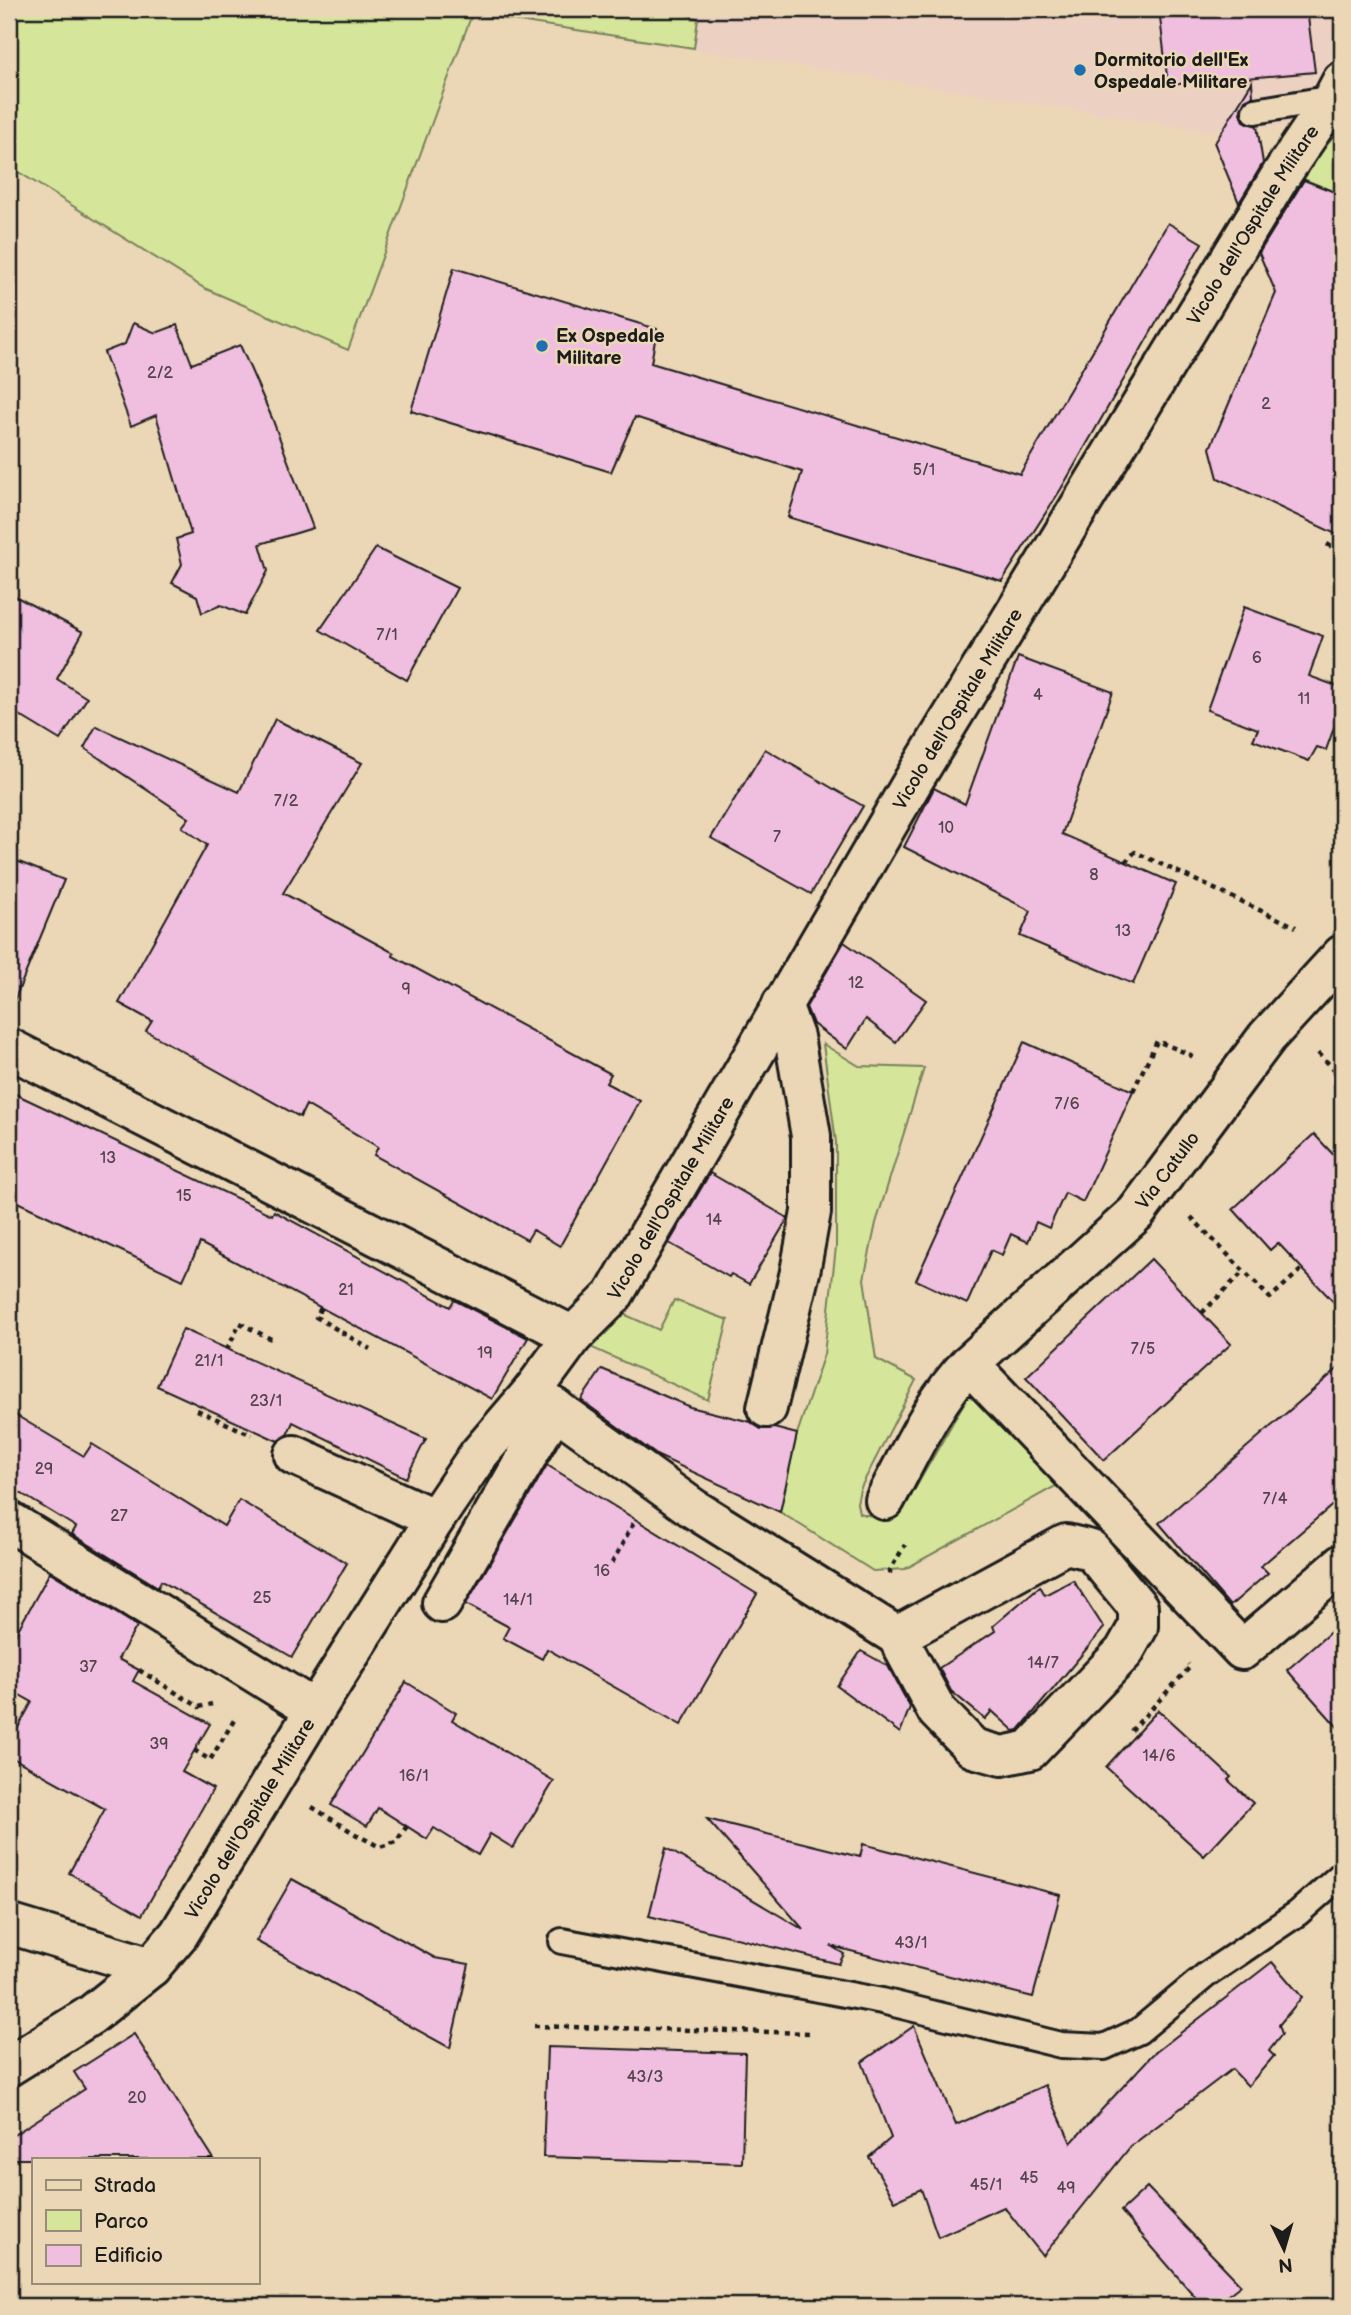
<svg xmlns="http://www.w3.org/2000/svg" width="1351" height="2315" font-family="'Balsamiq Sans',sans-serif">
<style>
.built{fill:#ecd0c2}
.green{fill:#d5e69a;stroke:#78815b;stroke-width:2}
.building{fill:#f0bede;stroke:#1c1c1c;stroke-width:2}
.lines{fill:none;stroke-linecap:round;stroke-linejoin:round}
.lane-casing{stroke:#1c1c1c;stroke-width:30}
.street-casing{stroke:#1c1c1c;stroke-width:44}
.path{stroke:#1c1c1c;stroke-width:4.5;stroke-dasharray:5 5;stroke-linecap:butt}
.lane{stroke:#ebd7b6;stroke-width:24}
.street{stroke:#ebd7b6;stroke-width:38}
.poi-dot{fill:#1f6fb2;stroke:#ebd7b6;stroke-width:2.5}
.labels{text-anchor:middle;stroke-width:5;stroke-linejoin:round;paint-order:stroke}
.number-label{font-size:16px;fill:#51444c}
.poi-label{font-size:19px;font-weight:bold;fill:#1c1c1c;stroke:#ebd7b6;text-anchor:start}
.street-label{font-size:19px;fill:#1c1c1c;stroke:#ebd7b6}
</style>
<rect width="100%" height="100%" fill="#ebd7b6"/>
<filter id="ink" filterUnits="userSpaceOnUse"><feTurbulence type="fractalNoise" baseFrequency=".0143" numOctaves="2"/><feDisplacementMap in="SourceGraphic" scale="14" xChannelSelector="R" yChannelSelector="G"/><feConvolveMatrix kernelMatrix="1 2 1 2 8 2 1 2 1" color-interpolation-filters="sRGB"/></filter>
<g filter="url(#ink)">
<path class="built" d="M475 9H1342V50L1323 90 1299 126 1208 131 472 14Z"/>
<g class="green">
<path d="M9 9H673L698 19 694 48 472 14 348 350 204 288 9 166Z"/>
<path d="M1342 111V195L1294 175Z"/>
<path d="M823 1044 859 1066 924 1068 876 1223 864 1279 876 1359 916 1380 860 1489 857 1503 859 1513C875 1518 887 1517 903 1510L972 1389 1063 1482 905 1569 873 1571 780 1512 797 1434 824 1354 836 1247V1142Z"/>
<path d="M674 1300 728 1320 708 1400 588 1346 617 1311 659 1330Z"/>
</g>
<g class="building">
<path d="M1159 9H1307L1315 72 1168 85Z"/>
<path d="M1252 82 1253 96 1245 100 1240 113 1244 121 1257 126 1263 163 1239 203 1214 142 1215 143Z"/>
<path d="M1304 180 1342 195V537L1218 478 1210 448 1276 293 1259 253Z"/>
<path d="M1168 223 1202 243 1061 489 1002 581 788 517 802 472 635 417 611 472 411 411 454 268 657 329 651 363 1020 474Z"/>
<path d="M133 323 156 333 177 325 192 364 240 345 272 418 313 528 260 544 268 571 245 615 221 605 202 613 197 596 172 583 182 564 176 539 191 534 156 415 131 426 104 352 125 344Z"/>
<path d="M376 548 457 588 407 680 320 630Z"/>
<path d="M9 593 83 632 57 679 87 698 60 740 9 709Z"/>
<path d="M1244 607 1323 636 1309 676 1342 688V705L1326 750 1317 747 1309 761 1253 740 1258 729 1207 710Z"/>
<path d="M1018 657 1113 692 1062 834 1176 884 1133 984 1020 936 1031 911 904 847 934 788 965 804Z"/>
<path d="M275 719 362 763 283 893 394 953 393 956 611 1074 606 1083 640 1101 560 1246 533 1230 527 1240 374 1155 378 1147 306 1105 300 1117 146 1031 152 1021 119 1003 207 845 182 827 189 818 84 748 96 726 239 792Z"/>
<path d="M765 749 863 806 811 894 711 838Z"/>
<path d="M9 858 64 880 10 1011H9Z"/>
<path d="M844 942 926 1000 896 1042 866 1019 847 1049 813 1024 806 1007Z"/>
<path d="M1024 1042 1133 1091 1083 1202 1065 1193 1049 1228 1036 1222 1028 1242 1011 1234 1002 1255 991 1250 967 1304 916 1280Z"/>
<path d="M9 1091 272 1215 274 1211 450 1307 454 1300 528 1338 492 1399 200 1243 183 1280 9 1198Z"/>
<path d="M1314 1134 1342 1164V1311L1278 1243 1270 1250 1233 1209Z"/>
<path d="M710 1173 788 1218 749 1284 731 1274 729 1277 669 1243Z"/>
<path d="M1151 1259 1231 1344 1104 1460 1026 1377Z"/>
<path d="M183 1329 426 1439 406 1478 293 1422 287 1435 278 1441 157 1386Z"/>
<path d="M1342 1365V1497L1261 1566 1268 1573 1230 1606 1159 1523Z"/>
<path d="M602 1369 690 1407 751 1422 761 1429 774 1428 797 1434 780 1512 658 1456 581 1400Z"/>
<path d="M9 1411 84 1456 92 1444 224 1526 239 1500 347 1563 292 1657 161 1581 158 1587 72 1534 76 1527 9 1486Z"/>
<path d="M547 1465 757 1594 681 1725 547 1649 542 1659 503 1638 509 1627 466 1604Z"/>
<path d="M50 1572 137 1626 118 1659 139 1670 133 1681 210 1724 182 1772 213 1789 142 1915 69 1873 105 1809 9 1756V1744L32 1702 9 1689V1646Z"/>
<path d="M1073 1580 1104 1628 1019 1730 1014 1731 992 1711 985 1719 951 1691 939 1668 995 1631 993 1626 1040 1586 1045 1595Z"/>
<path d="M1342 1622V1732L1287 1670Z"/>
<path d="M861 1651 888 1666 910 1707 900 1733 837 1686Z"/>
<path d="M406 1682 456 1713 452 1720 554 1781 513 1848 490 1834 478 1855 434 1828 427 1839 378 1808 367 1826 331 1805Z"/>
<path d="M1158 1710 1231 1777 1228 1780 1253 1803 1204 1856 1106 1767Z"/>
<path d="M707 1819 860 1857 863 1844 1060 1895 1033 1997 831 1946 844 1954 839 1964 649 1916 666 1848 804 1930Z"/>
<path d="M292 1879 435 1958 469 1964 450 2048 256 1941Z"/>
<path d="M1272 1962 1302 1997 1279 2025 1282 2034 1269 2051 1274 2056 1248 2086 1232 2069 1131 2146 1043 2256 1004 2207 938 2237 921 2189 895 2201 869 2157 891 2138 862 2062 914 2026 956 2125 1045 2085 1071 2143 1152 2055Z"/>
<path d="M134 2034 214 2159H9V2138L85 2089 74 2072Z"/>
<path d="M547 2047 745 2053 742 2163 543 2157Z"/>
<path d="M1147 2187 1241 2285 1214 2306H1203L1121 2211Z"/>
</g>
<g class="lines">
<defs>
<g id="lane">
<path d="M1255 111 1333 98"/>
<path d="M562 1941 882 2001 1061 2045 1104 2047 1139 2031 1206 1975 1298 1913 1342 1874"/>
</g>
<g id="street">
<path d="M1342 955 1267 1037 1136 1213 969 1364 1242 1650 1342 1564"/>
<path d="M9 1048 573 1336"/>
<path d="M532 1392 694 1509 897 1636 937 1711 973 1748 1002 1756 1030 1750 1124 1652 1138 1627V1607L1091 1550 1066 1544 897 1636"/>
<path d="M767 1408 800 1272 811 1212V1136L794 1037 782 1004"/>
<path d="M294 1455 435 1519"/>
<path d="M885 1500C910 1454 932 1402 969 1364"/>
<path d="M9 1521 315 1710"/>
<path d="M442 1603 555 1408"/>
<path d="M9 1924 151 1967"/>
<path id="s1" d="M9 2066 91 2015 151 1967 179 1934 315 1710 435 1519 479 1454 532 1392 573 1336 613 1296 913 781 1281 175 1333 98 1342 81"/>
</g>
</defs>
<use href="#lane" class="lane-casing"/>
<use href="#street" class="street-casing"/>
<g class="path">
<path d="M1327 544 1342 553"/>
<path d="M1125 862 1135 852 1296 927"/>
<path d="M1318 1053 1342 1077"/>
<path d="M1133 1091 1157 1041 1191 1055 1188 1059"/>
<path d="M1191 1217 1270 1298 1302 1269"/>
<path d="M321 1308 316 1317 370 1349"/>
<path d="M1202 1313 1243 1272"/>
<path d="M227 1350 240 1323 271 1339"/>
<path d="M197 1410 252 1435"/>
<path d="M612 1563 634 1522"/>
<path d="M890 1574V1570L905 1545"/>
<path d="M139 1670 199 1707 212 1704"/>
<path d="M1131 1731 1190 1667 1188 1664"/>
<path d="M194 1750 210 1760 236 1717"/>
<path d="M312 1807 357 1835 380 1847 396 1842 407 1826"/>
<path d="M534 2026 813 2033"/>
</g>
<use href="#lane" class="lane"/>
<use href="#street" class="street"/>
</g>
</g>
<g class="poi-dot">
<circle cx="1080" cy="70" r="7"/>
<circle cx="542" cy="346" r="7"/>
</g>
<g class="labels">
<g class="number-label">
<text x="160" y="378">2/2</text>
<text x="1266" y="409">2</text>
<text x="924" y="475">5/1</text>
<text x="387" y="640">7/1</text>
<text x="1257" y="663">6</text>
<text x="1038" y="700">4</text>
<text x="1304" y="704">11</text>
<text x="286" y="806">7/2</text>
<text x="946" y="833">10</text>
<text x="777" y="842">7</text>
<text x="1094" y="880">8</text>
<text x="1123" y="936">13</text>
<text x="856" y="988">12</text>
<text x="406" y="994">9</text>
<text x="1067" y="1109">7/6</text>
<text x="108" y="1163">13</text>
<text x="184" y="1201">15</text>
<text x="714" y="1225">14</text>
<text x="346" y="1295">21</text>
<text x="1143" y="1354">7/5</text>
<text x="485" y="1358">19</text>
<text x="209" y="1366">21/1</text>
<text x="266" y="1406">23/1</text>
<text x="44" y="1474">29</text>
<text x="1275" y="1504">7/4</text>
<text x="119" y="1521">27</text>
<text x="602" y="1576">16</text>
<text x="262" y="1603">25</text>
<text x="518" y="1605">14/1</text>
<text x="1043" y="1668">14/7</text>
<text x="88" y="1672">37</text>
<text x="159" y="1749">39</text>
<text x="1159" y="1761">14/6</text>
<text x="414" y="1781">16/1</text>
<text x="911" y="1948">43/1</text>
<text x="645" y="2082">43/3</text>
<text x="137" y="2103">20</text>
<text x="1029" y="2183">45</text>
<text x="986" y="2190">45/1</text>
<text x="1066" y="2193">49</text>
</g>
<g class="poi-label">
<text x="1094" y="66">Dormitorio dell'Ex<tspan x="1094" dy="22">Ospedale Militare</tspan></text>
<text x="556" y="342">Ex Ospedale<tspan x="556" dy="22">Militare</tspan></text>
</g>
<g class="street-label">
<text dy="7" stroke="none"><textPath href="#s1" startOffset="2238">Vicolo dell'Ospitale Militare</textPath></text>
<text dy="7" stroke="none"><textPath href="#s1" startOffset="1671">Vicolo dell'Ospitale Militare</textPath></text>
<text transform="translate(1167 1170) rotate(-53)" y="7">Via Catullo</text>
<text dy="7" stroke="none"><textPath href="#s1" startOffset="1104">Vicolo dell'Ospitale Militare</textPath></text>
<text dy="7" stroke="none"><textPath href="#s1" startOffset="352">Vicolo dell'Ospitale Militare</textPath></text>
</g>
</g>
<rect width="1351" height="2315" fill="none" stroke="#ebd7b6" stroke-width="35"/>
<rect x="18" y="18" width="1316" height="2280" fill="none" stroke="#1c1c1c" stroke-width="2.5" filter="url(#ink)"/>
<rect x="32" y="2158" width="228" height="126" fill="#ebd7b6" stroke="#988c78" stroke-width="2"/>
<rect x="46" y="2180" width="35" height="10" fill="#ebd7b6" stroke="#988c78" stroke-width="2"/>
<text x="94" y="2192" font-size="21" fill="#1c1c1c">Strada</text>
<rect x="46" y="2210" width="35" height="21" fill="#d5e69a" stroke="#988c78" stroke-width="2"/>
<text x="94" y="2228" font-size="21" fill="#1c1c1c">Parco</text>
<rect x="46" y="2245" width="35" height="21" fill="#f0bede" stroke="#988c78" stroke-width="2"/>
<text x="94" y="2262" font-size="21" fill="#1c1c1c">Edificio</text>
<g transform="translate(1284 2249) rotate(175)" stroke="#ebd7b6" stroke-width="5" paint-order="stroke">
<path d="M0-5L12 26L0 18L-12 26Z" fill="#1c1c1c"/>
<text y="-10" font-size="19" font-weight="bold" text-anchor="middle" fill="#1c1c1c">N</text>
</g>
</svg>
